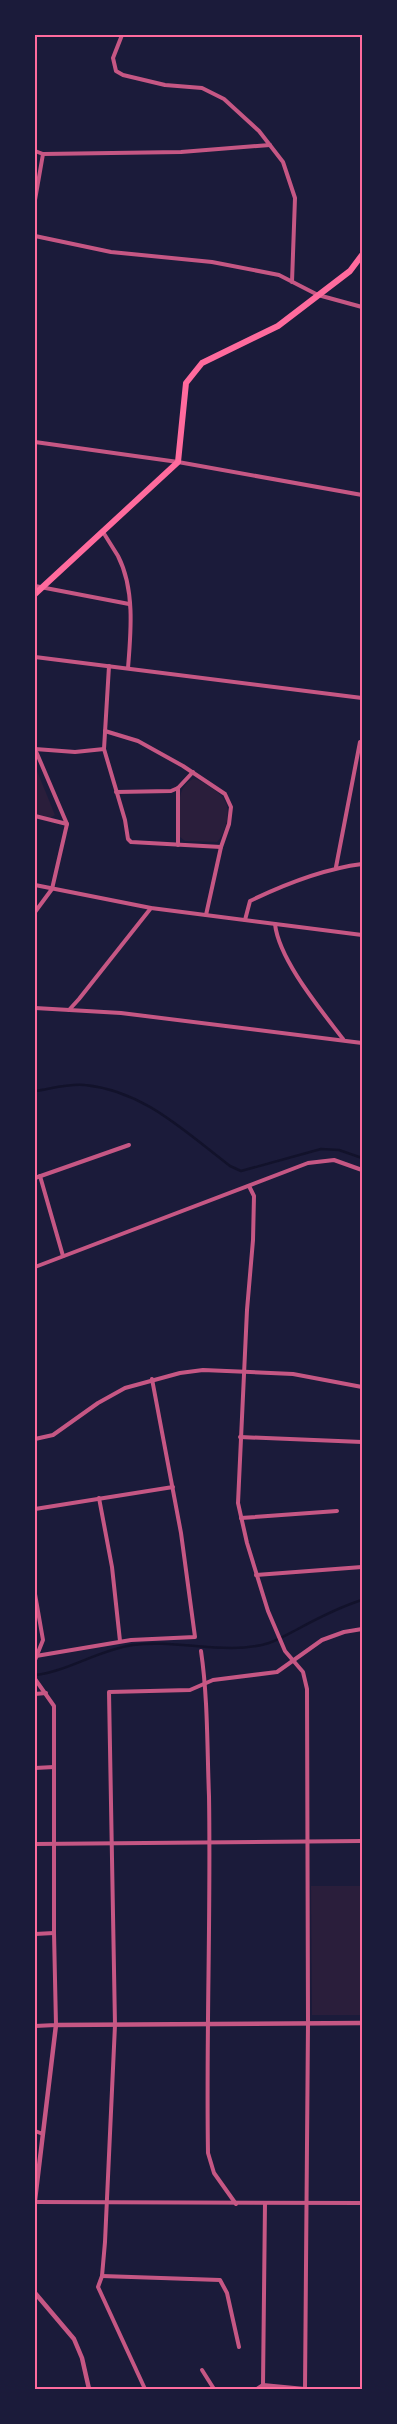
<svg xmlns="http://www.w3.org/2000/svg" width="397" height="2424" font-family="Mulish,sans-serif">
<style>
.green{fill:#2a1e3b}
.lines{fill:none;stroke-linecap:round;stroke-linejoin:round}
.stream{stroke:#12122b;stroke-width:2.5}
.minor{stroke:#c65784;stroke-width:4}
.tertiary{stroke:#c65784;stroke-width:4.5}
.trunk{stroke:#ff6b9d;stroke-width:6}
.neatline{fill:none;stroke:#ff6b9d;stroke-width:2}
</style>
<rect width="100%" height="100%" fill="#1b1b3a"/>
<g class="green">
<path d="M35 766 55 815 50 818 35 814Z"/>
<path d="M193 779C198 779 202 782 207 785 226 796 232 807 225 828 223 833 222 837 217 842L185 841 180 837C180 819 173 788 193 779Z"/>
<path d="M311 1886H362V2015H312Z"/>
</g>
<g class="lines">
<g class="stream">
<path d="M35 1091C50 1089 69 1083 85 1085 144 1091 184 1131 230 1166L241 1171 321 1149 339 1150 362 1158"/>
<path d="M35 1675C69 1671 98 1650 133 1645 177 1639 227 1656 269 1643 278 1640 288 1634 296 1630 318 1618 339 1607 362 1600"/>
</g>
<g class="minor">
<path d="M122 35 113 58 116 71 123 75 165 85 202 88 224 99 259 131 283 162 295 198 292 282"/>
<path d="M35 151 43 154 181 152 270 145"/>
<path d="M35 200 43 154"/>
<path d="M35 236 111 252 212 262 279 275 318 295 362 307"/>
<path d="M35 442 178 462 362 495"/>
<path d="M103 532C108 540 113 548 118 556 135 589 131 632 128 668"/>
<path d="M35 586 129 604"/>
<path d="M35 657 362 698"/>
<path d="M109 666 104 749 125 820 128 839 131 842 221 847"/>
<path d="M105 731 138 741 183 766 225 794 231 807 229 824 221 847 206 915"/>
<path d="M35 749 67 824 52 889 35 912"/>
<path d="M35 749 75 752 104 749"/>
<path d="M178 788V845"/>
<path d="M116 792 171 791 178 788 193 772"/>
<path d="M35 816 67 824"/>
<path d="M336 867 360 742"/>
<path d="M35 885 151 908 362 935"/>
<path d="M245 920 250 901C285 884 323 869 362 864"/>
<path d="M275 924C279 960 321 1010 343 1039"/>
<path d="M35 1008 121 1013 362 1043"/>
<path d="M69 1010 79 999 151 908"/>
<path d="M40 1176 63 1256"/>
<path d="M35 1178 129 1145"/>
<path d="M249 1186 254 1196 253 1240 247 1310 238 1503 247 1543 268 1611 285 1651 303 1672 307 1689 308 2023 305 2389"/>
<path d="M35 1267 308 1163 334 1160 362 1170"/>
<path d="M240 1437 362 1442"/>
<path d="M35 1439 53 1435 98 1403 125 1388 180 1373 203 1370 293 1374 362 1387"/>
<path d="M99 1498 112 1567 120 1641"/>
<path d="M35 1509 173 1487"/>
<path d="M241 1518 337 1511"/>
<path d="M256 1575 362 1567"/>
<path d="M35 1594 43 1640 35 1660V1668"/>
<path d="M201 1651C208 1699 207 1747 209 1796 211 1915 206 2034 208 2153L214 2173 236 2204"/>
<path d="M36 1656 131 1640 195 1637 181 1533 152 1379"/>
<path d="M35 1679 54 1706V1933L56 2025 35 2026"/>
<path d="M35 1694 46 1693"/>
<path d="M35 1768 54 1767"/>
<path d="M35 1844 362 1841"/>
<path d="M35 1934 54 1933"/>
<path d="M35 2131 43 2134"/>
<path d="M35 2202 362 2203"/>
<path d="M102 2276 220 2280 227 2293 239 2347"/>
<path d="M202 2370 214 2389"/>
<path d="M263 2385 265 2203"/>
<path d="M145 2389 98 2287 102 2276 105 2242 115 2025 109 1692 190 1690 213 1680 277 1672 322 1640 344 1632 362 1629"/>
<path d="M257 2389 263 2385 305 2389"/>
</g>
<g class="tertiary">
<path d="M35 2200 56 2025 362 2023"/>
<path d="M35 2293 74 2339 82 2358 89 2389"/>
</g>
<path class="trunk" d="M35 594 178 462 186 383 202 363 278 326 350 271 362 255"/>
</g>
<rect width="397" height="2424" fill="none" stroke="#1b1b3a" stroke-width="72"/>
<rect x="36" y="36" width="325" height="2352" class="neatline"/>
</svg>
